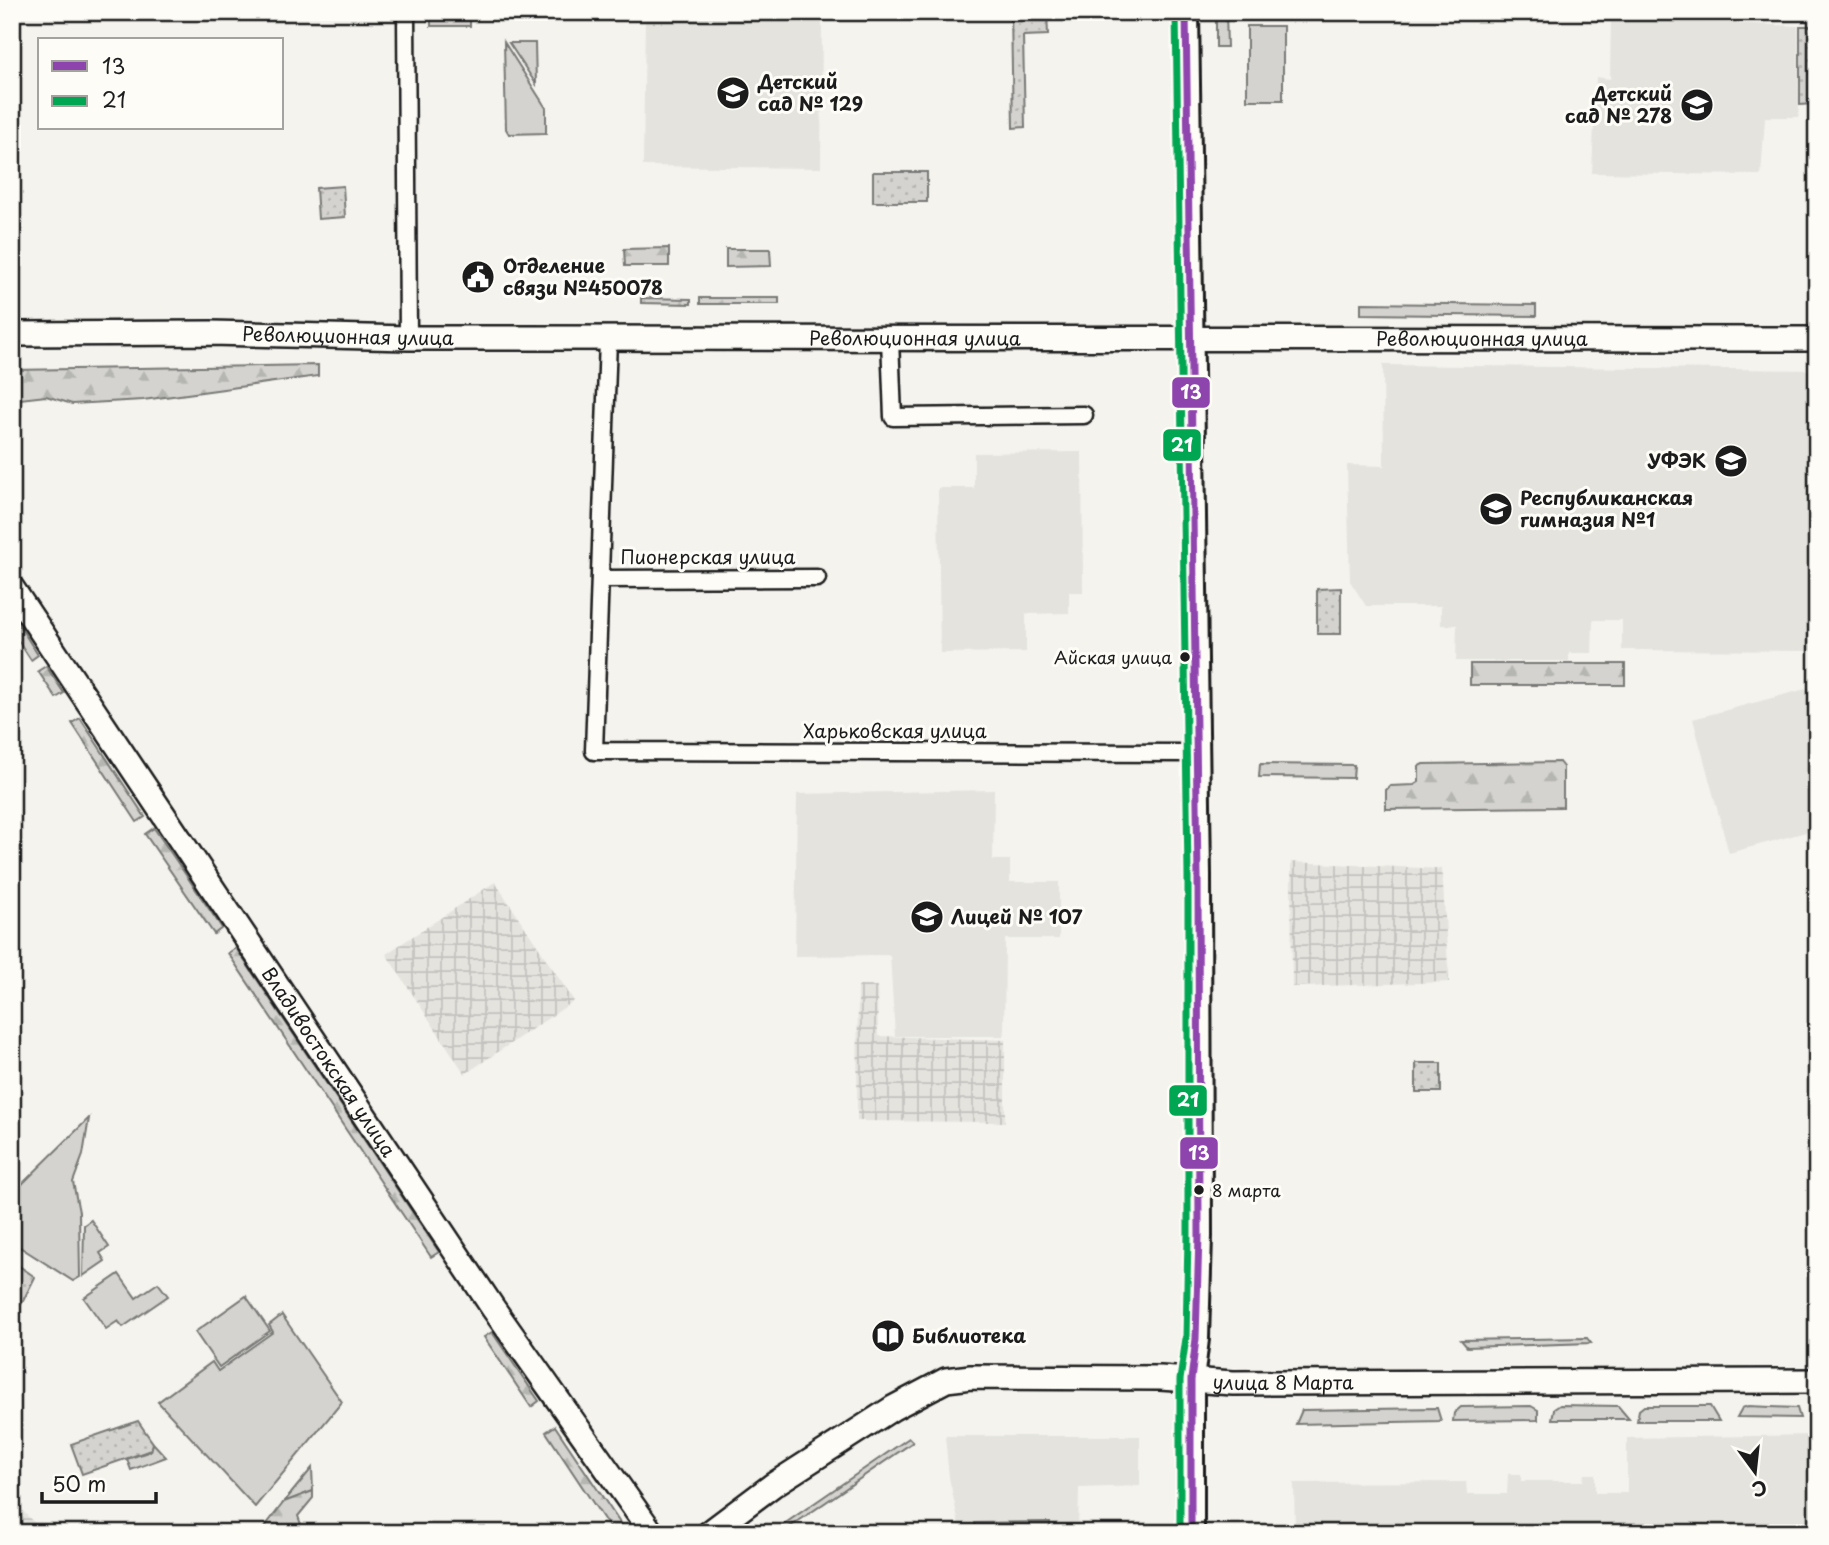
<svg xmlns="http://www.w3.org/2000/svg" width="1829" height="1545" font-family="'Playpen Sans',sans-serif">
<style>
.built{fill:#e4e3de}
.industrial{fill:url(#industrial-grid)}
.grass{fill:#d4d3cf;stroke:#787876;stroke-width:2}
.forest{fill:url(#forest-firs);stroke:#787876;stroke-width:2}
.park{fill:url(#park-dots);stroke:#787876;stroke-width:2}
.lines{fill:none;stroke-linecap:round;stroke-linejoin:round}
.street-casing{stroke:#1c1c1c;stroke-width:21}
.secondary-casing{stroke:#1c1c1c;stroke-width:28}
.primary-casing{stroke:#1c1c1c;stroke-width:30}
.street{stroke:#fdfcf7;stroke-width:16}
.secondary{stroke:#fdfcf7;stroke-width:23}
.primary{stroke:#fdfcf7;stroke-width:24}
.bus-1-casing{stroke:#fdfcf7;stroke-width:12}
.bus-2-casing{stroke:#fdfcf7;stroke-width:12}
.bus-1{stroke:#8e44ad;stroke-width:7}
.bus-2{stroke:#00a651;stroke-width:7}
.bus-dot{fill:#1c1c1c;stroke:#fdfcf7;stroke-width:2.5}
.labels{text-anchor:middle;stroke-width:6;stroke-linejoin:round;paint-order:stroke}
.bus-label{font-size:17px;fill:#1c1c1c;stroke:#fdfcf7;text-anchor:end}
.poi-label{font-size:19px;font-weight:bold;fill:#1c1c1c;stroke:#fdfcf7;text-anchor:start}
.street-label{font-size:19px;fill:#1c1c1c;stroke:#fdfcf7}
.line-badge{stroke:#fdfcf7;stroke-width:2.5}
.badge-label{font-size:19px;text-anchor:middle;font-weight:bold;fill:#fff}
</style>
<defs>
<pattern id="industrial-grid" width="8" height="8" patternUnits="userSpaceOnUse" patternTransform="scale(1.75)"><rect width="8" height="8" fill="#e4e3de"/><path d="M0 4h8M4 0v8" fill="none" stroke="#c3c2be"/></pattern>
<pattern id="forest-firs" width="22" height="20" patternUnits="userSpaceOnUse" patternTransform="scale(1.75)"><rect width="22" height="20" fill="#d4d3cf"/><path d="M5 1l3.5 6h-7zM16 11l3.5 6h-7z" fill="#b5b5b1"/></pattern>
<pattern id="park-dots" width="8" height="8" patternUnits="userSpaceOnUse" patternTransform="scale(1.75)"><rect width="8" height="8" fill="#d4d3cf"/><path d="M2 2h.1M6 6h.1" fill="none" stroke="#b5b5b1" stroke-width="1.8" stroke-linecap="round"/></pattern>
</defs>
<rect width="100%" height="100%" fill="#f4f3ee"/>
<filter id="ink" filterUnits="userSpaceOnUse"><feTurbulence type="fractalNoise" baseFrequency=".0143" numOctaves="2"/><feDisplacementMap in="SourceGraphic" scale="14" xChannelSelector="R" yChannelSelector="G"/><feConvolveMatrix kernelMatrix="1 2 1 2 8 2 1 2 1" color-interpolation-filters="sRGB"/></filter>
<g filter="url(#ink)">
<g class="built">
<path d="M610 12H822L821 168 643 166 645 20 610 19Z"/>
<path d="M1611 18 1798 26 1799 117H1765L1761 175 1592 173 1596 77 1610 79Z"/>
<path d="M1383 365 1817 370V651L1622 650V620H1593L1592 653H1569V661H1456L1457 625H1441V606H1366L1350 581 1347 465 1384 466Z"/>
<path d="M1082 452 1083 592H1069V613L1026 614V652L940 653 938 488H974V453Z"/>
<path d="M1817 686V829L1729 853 1693 719Z"/>
<path d="M994 790 993 860H1010V882H1059V939H1005L1004 1036H895L890 955 795 956 797 794Z"/>
<path d="M1817 1435V1533H1295L1294 1483 1466 1482 1467 1494H1507L1508 1474H1521V1481H1583L1584 1474H1595V1493H1627V1438Z"/>
<path d="M945 1436H1140V1486L1079 1488 1078 1533H961L949 1477Z"/>
</g>
<g class="industrial">
<path d="M1291 862 1442 869 1449 982 1292 987Z"/>
<path d="M495 882 574 1001 465 1074 386 954Z"/>
<path d="M858 986H877L878 1036 1005 1040V1122L857 1121Z"/>
<path d="M12 1500 44 1533H12Z"/>
</g>
<g class="grass">
<rect x="431" y="12" width="39" height="14"/>
<path d="M1216 12H1226L1227 47H1216Z"/>
<rect x="1247" y="26" width="36" height="74"/>
<path d="M504 42 546 108V133L509 134 506 129Z"/>
<path d="M509 43H535L536 84Z"/>
<path d="M1361 303 1536 305V316L1361 314Z"/>
<path d="M12 614 38 655 31 660 12 631Z"/>
<path d="M1260 764 1354 765 1353 778 1259 777Z"/>
<path d="M89 1118 83 1155 73 1182 79 1212 80 1277 73 1281 12 1242V1194Z"/>
<path d="M91 1220 109 1247 100 1253 105 1261 83 1276 84 1225Z"/>
<path d="M119 1274 136 1298 158 1283 168 1296 123 1327 118 1321 106 1329 84 1298Z"/>
<path d="M246 1296 270 1331 219 1367 195 1332Z"/>
<path d="M282 1315 342 1402 255 1507 158 1402 212 1362 218 1371 273 1332 269 1325Z"/>
<path d="M1587 1338 1591 1343 1467 1347 1461 1340Z"/>
<path d="M1560 1405 1618 1406 1629 1419H1552L1554 1409Z"/>
<path d="M1531 1406 1538 1410V1420L1453 1421 1454 1413 1461 1407Z"/>
<path d="M1644 1406H1710L1719 1421H1637L1639 1410Z"/>
<path d="M1748 1406 1797 1408 1800 1418 1737 1417 1742 1408Z"/>
<path d="M1437 1408 1441 1421 1296 1424 1302 1410Z"/>
<path d="M909 1438 913 1442 781 1533H771Z"/>
<path d="M153 1443 166 1457 131 1470 127 1459 151 1451Z"/>
<path d="M312 1468 313 1491 284 1502Z"/>
<path d="M1050 1522V1533H975V1523Z"/>
</g>
<g class="forest">
<path d="M669 248V266H625L624 249Z"/>
<path d="M726 249H770L771 266 726 267Z"/>
<path d="M641 298 691 299V304L641 303Z"/>
<rect x="700" y="298" width="79" height="6"/>
<path d="M318 365V376L143 400 72 404 46 396 12 400V370Z"/>
<rect x="1470" y="664" width="155" height="21"/>
<path d="M46 666 64 693 56 698 38 671Z"/>
<path d="M80 718 145 817 137 822 72 723Z"/>
<path d="M1559 762 1563 767V807L1386 809V790L1390 786 1414 785 1419 782V766L1423 764Z"/>
<path d="M154 828 222 928 214 934 145 834Z"/>
<path d="M236 948 439 1252 431 1257 228 953Z"/>
<path d="M492 1332 539 1401 531 1407 484 1337Z"/>
<path d="M555 1426 622 1526 613 1533 546 1432Z"/>
<path d="M313 1491V1498L298 1516 304 1533H260L284 1502Z"/>
</g>
<g class="park">
<path d="M1011 12H1047L1048 35 1023 36 1025 127 1013 128Z"/>
<path d="M1800 26H1817V100L1814 104 1800 105Z"/>
<rect x="873" y="172" width="54" height="30"/>
<path d="M343 186 345 217 318 219 316 188Z"/>
<path d="M1341 588V634H1317V589Z"/>
<rect x="1416" y="1063" width="25" height="29"/>
<path d="M12 1261 35 1277 22 1303 12 1305Z"/>
<path d="M138 1421 153 1443 151 1450 82 1474 71 1444Z"/>
</g>
<g class="lines">
<defs>
<g id="street">
<path d="M406 12 408 338"/>
<path d="M608 339 594 751 1196 753"/>
<path d="M890 339 893 417 1084 415"/>
<path d="M600 579 817 578"/>
</g>
<g id="secondary">
<path id="s1" d="M12 334 211 333 408 338 1817 339"/>
<path id="s2" d="M12 588 493 1308 652 1533"/>
<path id="s3" d="M709 1533 773 1485 893 1408 946 1380 971 1377 1160 1378 1233 1383 1817 1381"/>
</g>
<path id="primary" d="M1186 12 1198 875 1199 1236 1196 1339 1191 1380V1533"/>
</defs>
<use href="#street" class="street-casing"/>
<use href="#secondary" class="secondary-casing"/>
<use href="#primary" class="primary-casing"/>
<use href="#street" class="street"/>
<use href="#secondary" class="secondary"/>
<use href="#primary" class="primary"/>
<defs>
<path id="bus-1" d="M1186 12 1198 875 1199 1236 1196 1339 1191 1380V1533"/>
<path id="bus-2" d="M1176 12 1188 875V1236L1186 1338 1180 1380V1533"/>
</defs>
<use href="#bus-1" class="bus-1-casing"/>
<use href="#bus-2" class="bus-2-casing"/>
<use href="#bus-1" class="bus-1"/>
<use href="#bus-2" class="bus-2"/>
</g>
</g>
<defs>
<symbol id="school-disc" viewBox="-11 -11 22 22"><circle r="9.5" fill="#1c1c1c" stroke="#fdfcf7"/><path d="M0-5L7-2L0 1L-7-2ZM-4 1L0 2.5L4 1V4Q0 6-4 4Z" fill="#fff"/></symbol>
<symbol id="civic-disc" viewBox="-11 -11 22 22"><circle r="9.5" fill="#1c1c1c" stroke="#fdfcf7"/><path d="M-.6-6.5H3V-4.5H.6V-3L4-1V1h2V6H-6V1h2V-1L-.6-3ZM-1.2 2.5V6h2.4V2.5Z" fill="#fff"/></symbol>
<symbol id="university-disc" viewBox="-11 -11 22 22"><circle r="9.5" fill="#1c1c1c" stroke="#fdfcf7"/><path d="M0-5L7-2L0 1L-7-2ZM-4 1L0 2.5L4 1V4Q0 6-4 4Z" fill="#fff"/></symbol>
<symbol id="library-disc" viewBox="-11 -11 22 22"><circle r="9.5" fill="#1c1c1c" stroke="#fdfcf7"/><path d="M-6-4Q-3-5.5-.7-3.5V5Q-3 3-6 4ZM6-4Q3-5.5 .7-3.5V5Q3 3 6 4Z" fill="#fff"/></symbol>
</defs>
<g fill-rule="evenodd">
<use href="#school-disc" x="714" y="74" width="38" height="38"/>
<use href="#school-disc" x="1678" y="86" width="38" height="38"/>
<use href="#civic-disc" x="459" y="258" width="38" height="38"/>
<use href="#university-disc" x="1712" y="442" width="38" height="38"/>
<use href="#school-disc" x="1477" y="490" width="38" height="38"/>
<use href="#school-disc" x="908" y="898" width="38" height="38"/>
<use href="#library-disc" x="869" y="1317" width="38" height="38"/>
</g>
<g class="bus-dot">
<circle cx="1185" cy="657" r="6"/>
<circle cx="1199" cy="1190" r="6"/>
</g>
<g class="labels">
<g class="bus-label">
<text x="1172" y="664">Айская улица</text>
<text x="1212" y="1197" text-anchor="start">8 марта</text>
</g>
<g class="poi-label">
<text x="758" y="89">Детский<tspan x="758" dy="22">сад № 129</tspan></text>
<text x="1672" y="101" text-anchor="end">Детский<tspan x="1672" dy="22">сад № 278</tspan></text>
<text x="503" y="273">Отделение<tspan x="503" dy="22">связи №450078</tspan></text>
<text x="1706" y="468" text-anchor="end">УФЭК</text>
<text x="1520" y="505">Республиканская<tspan x="1520" dy="22">гимназия №1</tspan></text>
<text x="951" y="924">Лицей № 107</text>
<text x="912" y="1343">Библиотека</text>
</g>
<g class="street-label">
<text dy="7" stroke="none"><textPath href="#s1" startOffset="336">Революционная улица</textPath></text>
<text dy="7" stroke="none"><textPath href="#s1" startOffset="903">Революционная улица</textPath></text>
<text dy="7" stroke="none"><textPath href="#s1" startOffset="1470">Революционная улица</textPath></text>
<text x="708" y="564">Пионерская улица</text>
<text x="895" y="738">Харьковская улица</text>
<text dy="7" stroke="none"><textPath href="#s2" startOffset="570">Владивостокская улица</textPath></text>
<text dy="7" stroke="none"><textPath href="#s3" startOffset="620">улица 8 Марта</textPath></text>
</g>
</g>
<g class="line-badge">
<rect x="1171" y="376" width="40" height="33" rx="7" fill="#8e44ad"/>
<rect x="1162" y="428" width="40" height="34" rx="7" fill="#00a651"/>
<rect x="1168" y="1084" width="40" height="33" rx="7" fill="#00a651"/>
<rect x="1179" y="1136" width="40" height="34" rx="7" fill="#8e44ad"/>
</g>
<g class="badge-label">
<text x="1191" y="399">13</text>
<text x="1182" y="452">21</text>
<text x="1188" y="1107">21</text>
<text x="1199" y="1160">13</text>
</g>
<rect width="1829" height="1545" fill="none" stroke="#fdfcf7" stroke-width="42"/>
<rect x="21" y="21" width="1787" height="1503" fill="none" stroke="#1c1c1c" stroke-width="2.5" filter="url(#ink)"/>
<rect x="38" y="38" width="245" height="91" fill="#fdfcf7" stroke="#a3a29f" stroke-width="2"/>
<rect x="52" y="61" width="35" height="10" fill="#8e44ad" stroke="#a3a29f" stroke-width="2"/>
<text x="102" y="74" font-size="21" fill="#1c1c1c">13</text>
<rect x="52" y="96" width="35" height="10" fill="#00a651" stroke="#a3a29f" stroke-width="2"/>
<text x="102" y="108" font-size="21" fill="#1c1c1c">21</text>
<g transform="translate(1755 1472) rotate(165)" stroke="#fdfcf7" stroke-width="5" paint-order="stroke">
<path d="M0-5L12 26L0 18L-12 26Z" fill="#1c1c1c"/>
<text y="-10" font-size="19" font-weight="bold" text-anchor="middle" fill="#1c1c1c">С</text>
</g>
<path d="M42 1492v10h114v-10" fill="none" stroke="#1c1c1c" stroke-width="3.5"/>
<text x="52" y="1492" font-size="21" fill="#1c1c1c" stroke="#fdfcf7" stroke-width="5" paint-order="stroke">50 m</text>
</svg>
